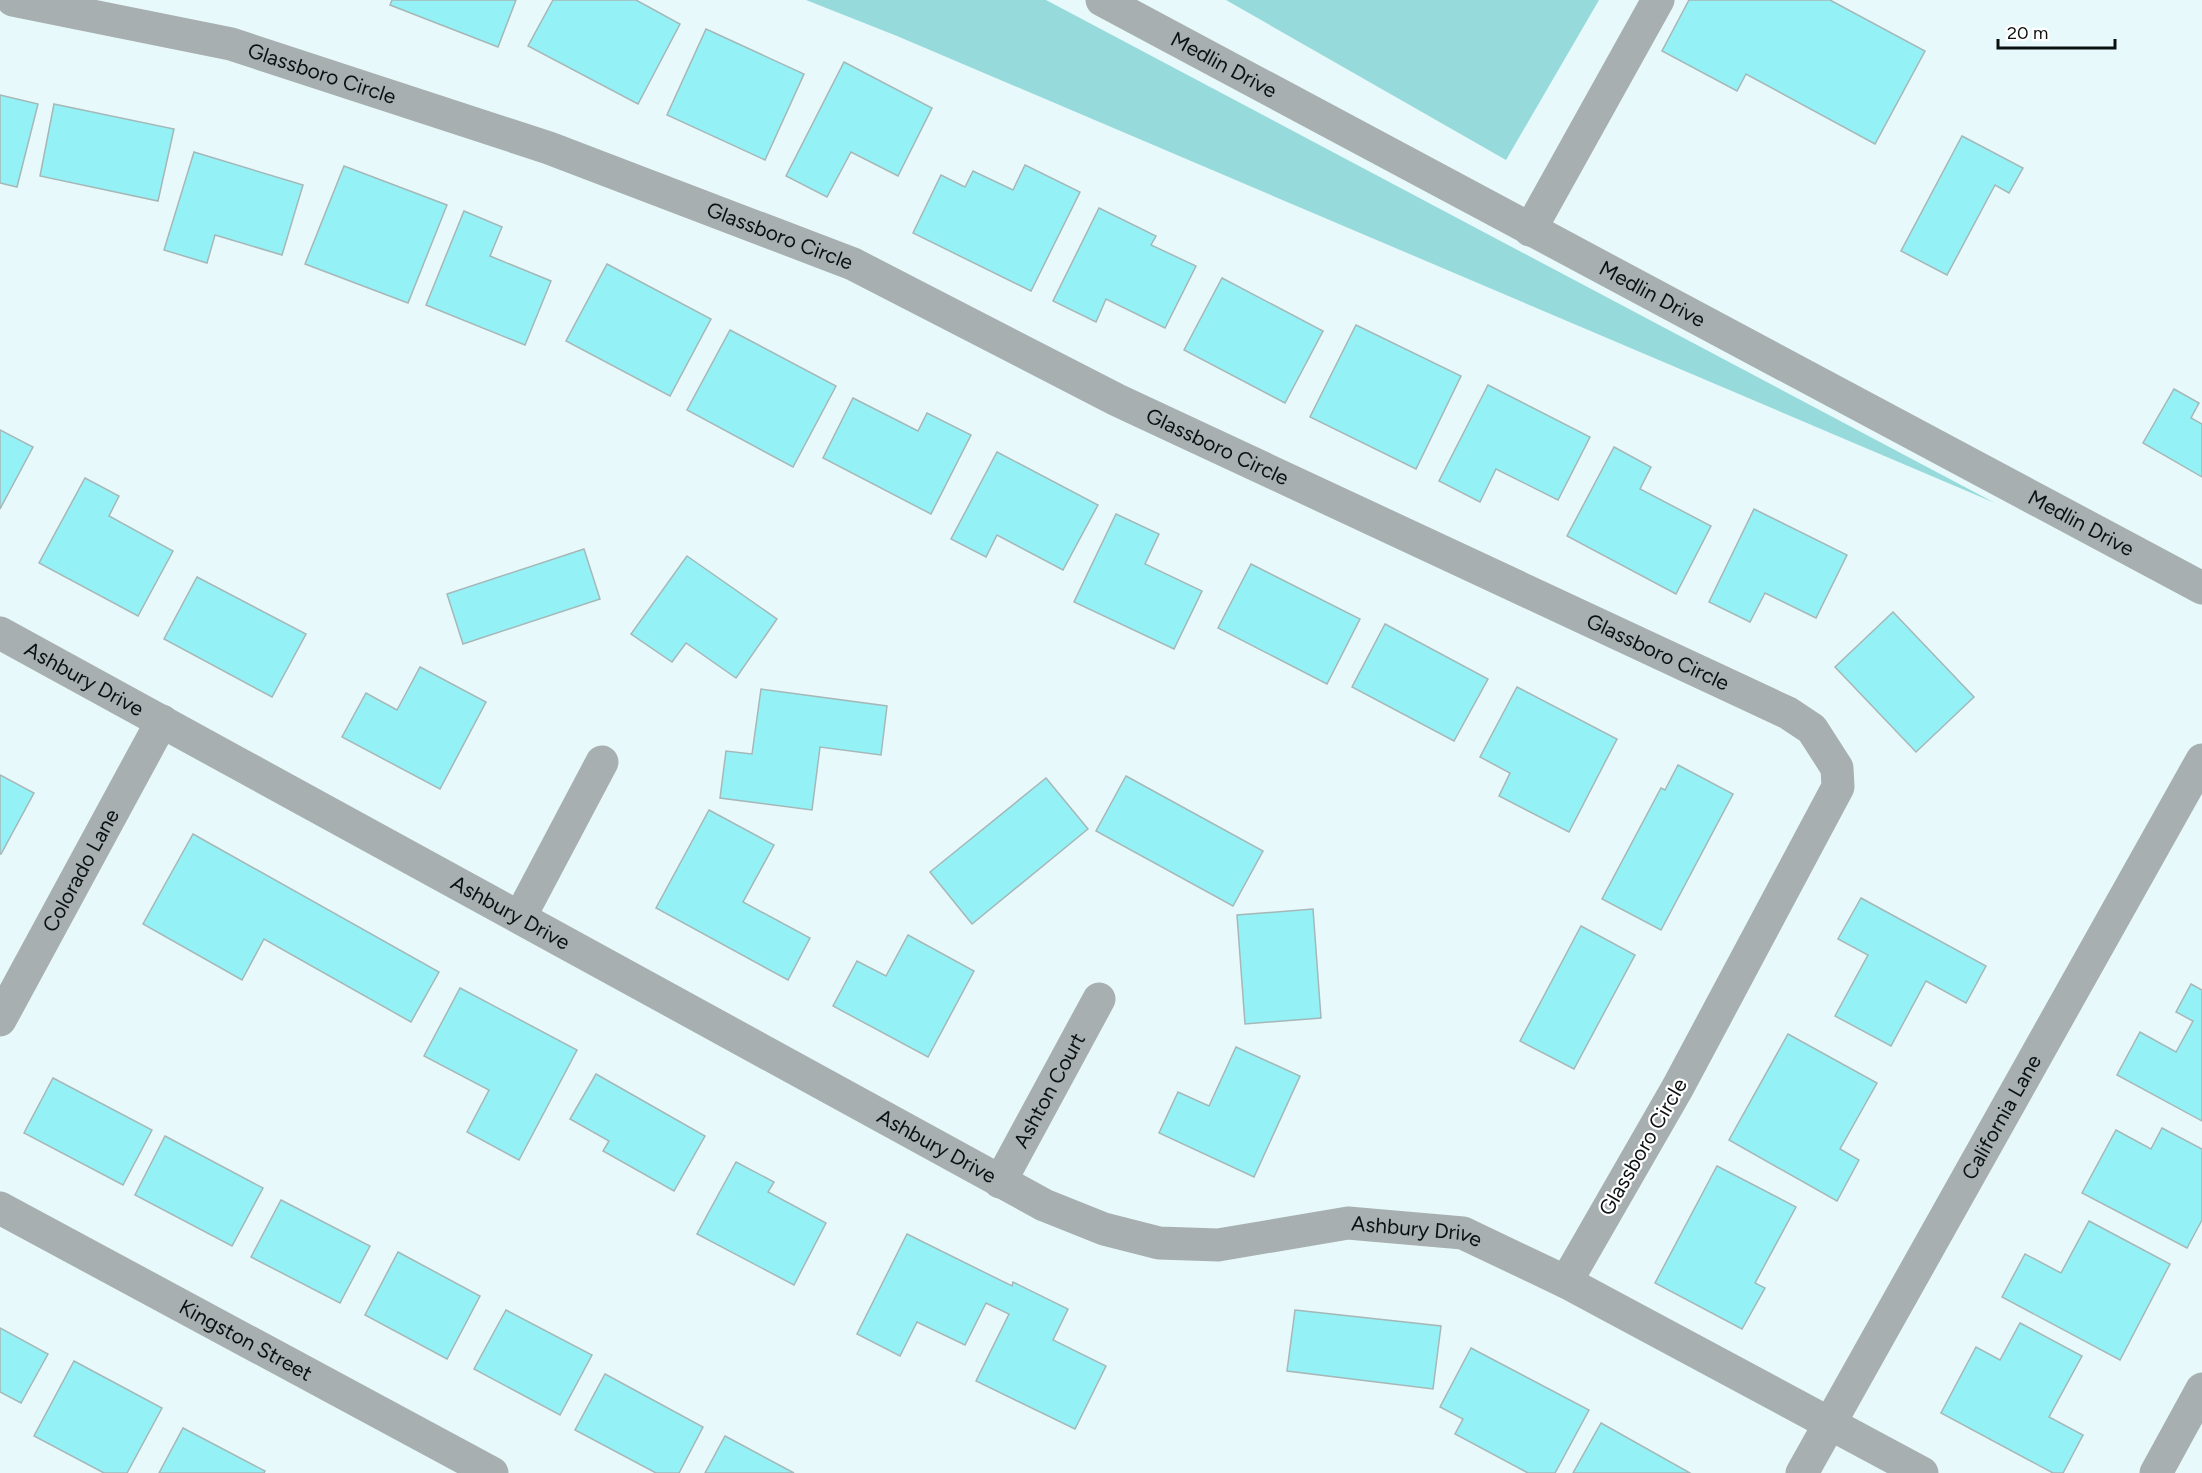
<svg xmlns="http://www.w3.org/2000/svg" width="2202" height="1473" font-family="Figtree,sans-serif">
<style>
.green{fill:#97dadc}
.building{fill:#94f2f6;stroke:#a6b7b8;stroke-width:1.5}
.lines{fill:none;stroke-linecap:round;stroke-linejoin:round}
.minor{stroke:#a8afb0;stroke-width:33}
.labels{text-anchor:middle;stroke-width:4.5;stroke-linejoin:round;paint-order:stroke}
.street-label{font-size:21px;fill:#0b1111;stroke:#fff}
</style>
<rect width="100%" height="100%" fill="#e7f9fa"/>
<g class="green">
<path d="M806 0H1046L1995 503 897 36Z"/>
<path d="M1226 0H1599L1506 160Z"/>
</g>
<g class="building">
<path d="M392 0H516L498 47 390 5Z"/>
<path d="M553 0H636L680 24 638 104 528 46Z"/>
<path d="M1689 0H1830L1925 51 1875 144 1746 74 1737 91 1662 51Z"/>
<path d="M706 29 804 74 765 160 667 115Z"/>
<path d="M844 62 932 108 898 176 851 152 827 197 786 176Z"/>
<path d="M0 95 38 104 17 187 0 183Z"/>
<path d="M54 104 174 129 158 201 40 176Z"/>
<path d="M1962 136 2023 168 2009 193 1995 185 1947 275 1901 251Z"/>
<path d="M194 152 303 185 282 255 215 235 207 263 164 250Z"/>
<path d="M1025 165 1080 192 1031 291 913 233 941 175 965 187 973 171 1013 190Z"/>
<path d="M344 166 447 205 408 303 305 264Z"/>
<path d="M1099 208 1156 236 1151 245 1196 266 1165 328 1106 299 1096 322 1053 301Z"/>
<path d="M464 211 502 227 490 256 551 281 525 345 426 305Z"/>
<path d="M607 264 711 319 670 396 566 341Z"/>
<path d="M1222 278 1323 331 1285 403 1184 350Z"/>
<path d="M1356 325 1461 376 1416 469 1310 417Z"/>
<path d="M730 330 836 386 793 467 687 410Z"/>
<path d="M1488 385 1590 437 1558 500 1496 469 1480 502 1439 481Z"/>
<path d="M2174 389 2199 403 2191 418 2202 424V477L2143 443Z"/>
<path d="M853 398 918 431 927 413 971 435 931 514 823 458Z"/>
<path d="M0 430 33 447 0 509Z"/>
<path d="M1614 447 1651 467 1640 489 1711 526 1676 594 1567 536Z"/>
<path d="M997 452 1098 505 1063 570 997 535 986 557 951 539Z"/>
<path d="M85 478 119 496 109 516 173 551 138 616 39 563Z"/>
<path d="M1754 509 1847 555 1816 618 1765 593 1750 622 1709 602Z"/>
<path d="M1116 514 1159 534 1145 564 1202 591 1174 649 1074 602Z"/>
<path d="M584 549 600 599 463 644 447 594Z"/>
<path d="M687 556 777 619 736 678 686 643 672 662 631 634Z"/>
<path d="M1251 564 1360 619 1327 684 1218 628Z"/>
<path d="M197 577 306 634 272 697 164 639Z"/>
<path d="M1893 612 1974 697 1916 752 1835 667Z"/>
<path d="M1385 624 1488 679 1454 741 1352 687Z"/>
<path d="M420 667 486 702 440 789 342 737 366 693 397 710Z"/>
<path d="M1517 687 1617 739 1569 832 1499 796 1510 773 1480 757Z"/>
<path d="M761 689 887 706 881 755 820 747 812 810 720 798 726 751 752 754Z"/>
<path d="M1678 765 1733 794 1661 930 1602 899 1661 788 1665 790Z"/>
<path d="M0 775 34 793 1 854H0Z"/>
<path d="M1126 776 1263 851 1233 906 1096 831Z"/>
<path d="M1046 778 1088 829 972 924 930 872Z"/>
<path d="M709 810 774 845 743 902 810 938 788 980 656 908Z"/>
<path d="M193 834 439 972 411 1022 264 939 242 980 143 924Z"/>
<path d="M1861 898 1986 966 1966 1003 1926 981 1891 1046 1835 1016 1868 955 1838 939Z"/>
<path d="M1313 909 1321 1018 1245 1024 1237 915Z"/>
<path d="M1581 926 1635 955 1574 1069 1520 1041Z"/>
<path d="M908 935 974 971 928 1057 833 1006 857 961 886 976Z"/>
<path d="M2191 984 2202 990V1121L2117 1075 2140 1032 2176 1052 2193 1021 2176 1012Z"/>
<path d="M460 988 577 1050 519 1160 467 1132 489 1090 424 1056Z"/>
<path d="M1788 1034 1877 1083 1840 1149 1859 1160 1837 1201 1729 1140Z"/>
<path d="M1236 1047 1300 1076 1254 1177 1159 1133 1178 1092 1209 1106Z"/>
<path d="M596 1074 705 1136 674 1191 603 1151 609 1141 570 1119Z"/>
<path d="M53 1078 152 1130 123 1185 24 1133Z"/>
<path d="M2162 1128 2202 1149V1220L2187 1248 2082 1193 2116 1130 2151 1149Z"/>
<path d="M165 1136 263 1188 232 1246 135 1195Z"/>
<path d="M736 1162 774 1182 768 1192 826 1223 794 1285 697 1234Z"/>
<path d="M1717 1166 1796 1207 1755 1283 1765 1288 1742 1329 1655 1283Z"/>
<path d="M281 1200 370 1246 340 1303 251 1257Z"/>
<path d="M2089 1221 2170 1264 2120 1360 2002 1297 2025 1254 2061 1273Z"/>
<path d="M907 1234 1012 1286 1013 1282 1068 1309 1053 1340 1106 1366 1075 1429 976 1381 1009 1314 986 1303 965 1345 917 1322 900 1356 857 1334Z"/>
<path d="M398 1252 480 1296 447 1359 365 1315Z"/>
<path d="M506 1310 592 1355 560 1415 474 1369Z"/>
<path d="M1295 1310 1441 1326 1433 1389 1287 1371Z"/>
<path d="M2020 1323 2082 1356 2049 1417 2083 1435 2063 1473H2053L1941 1413 1976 1347 2000 1360Z"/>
<path d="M0 1328 48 1354 21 1403 0 1392Z"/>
<path d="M1471 1348 1589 1410 1555 1473H1528L1455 1434 1463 1419 1440 1407Z"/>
<path d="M74 1361 162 1408 127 1473H104L34 1436Z"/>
<path d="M605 1374 703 1427 679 1473H656L575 1430Z"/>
<path d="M1601 1423 1690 1473H1573Z"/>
<path d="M183 1428 265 1471 264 1473H159Z"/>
<path d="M725 1436 794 1473H705Z"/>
</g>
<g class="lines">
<g class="minor">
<path id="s1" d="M13 0 231 44 549 148 853 264 1117 400 1788 713 1812 729 1837 768 1838 787 1678 1087 1566 1282"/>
<path id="s2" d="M1102 0 2202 588"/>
<path d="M1530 230 1658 0"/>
<path id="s3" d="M0 633 1044 1205 1104 1229 1159 1243 1218 1245 1348 1223 1463 1233 1566 1282 1922 1473"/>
<path d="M520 917 602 762"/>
<path id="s4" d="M0 1020 162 721"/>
<path id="s5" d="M1000 1182 1099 999"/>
<path id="s6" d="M0 1208 492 1473"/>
<path id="s7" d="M1802 1473 2202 760"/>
<path d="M2156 1473 2202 1389"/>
</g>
</g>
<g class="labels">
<g class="street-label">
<text dy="7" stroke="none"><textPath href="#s2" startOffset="138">Medlin Drive</textPath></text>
<text dy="7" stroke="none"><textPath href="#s1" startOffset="318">Glassboro Circle</textPath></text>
<text dy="7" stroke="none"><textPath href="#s1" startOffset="804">Glassboro Circle</textPath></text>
<text dy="7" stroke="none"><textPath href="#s2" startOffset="624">Medlin Drive</textPath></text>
<text dy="7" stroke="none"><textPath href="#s1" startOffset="1290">Glassboro Circle</textPath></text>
<text dy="7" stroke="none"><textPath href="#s2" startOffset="1110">Medlin Drive</textPath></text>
<text dy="7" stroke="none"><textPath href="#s1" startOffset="1776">Glassboro Circle</textPath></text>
<text dy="7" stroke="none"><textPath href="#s3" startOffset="96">Ashbury Drive</textPath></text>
<text dy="7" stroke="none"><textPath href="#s4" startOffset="170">Colorado Lane</textPath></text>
<text dy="7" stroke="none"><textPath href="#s3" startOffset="582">Ashbury Drive</textPath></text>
<text dy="7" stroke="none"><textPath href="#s5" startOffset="104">Ashton Court</textPath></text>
<text dy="7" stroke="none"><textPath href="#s7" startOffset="408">California Lane</textPath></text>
<text dy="7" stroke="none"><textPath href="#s3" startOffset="1068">Ashbury Drive</textPath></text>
<text transform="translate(1643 1147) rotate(-60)" y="7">Glassboro Circle</text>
<text dy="7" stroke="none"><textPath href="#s3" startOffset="1572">Ashbury Drive</textPath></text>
<text dy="7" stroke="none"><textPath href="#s6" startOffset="279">Kingston Street</textPath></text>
</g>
</g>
<path d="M1998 39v9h117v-9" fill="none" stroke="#0b1111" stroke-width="3"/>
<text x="2007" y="39" font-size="18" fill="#0b1111" stroke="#ffffff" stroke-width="4.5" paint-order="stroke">20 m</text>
</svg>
